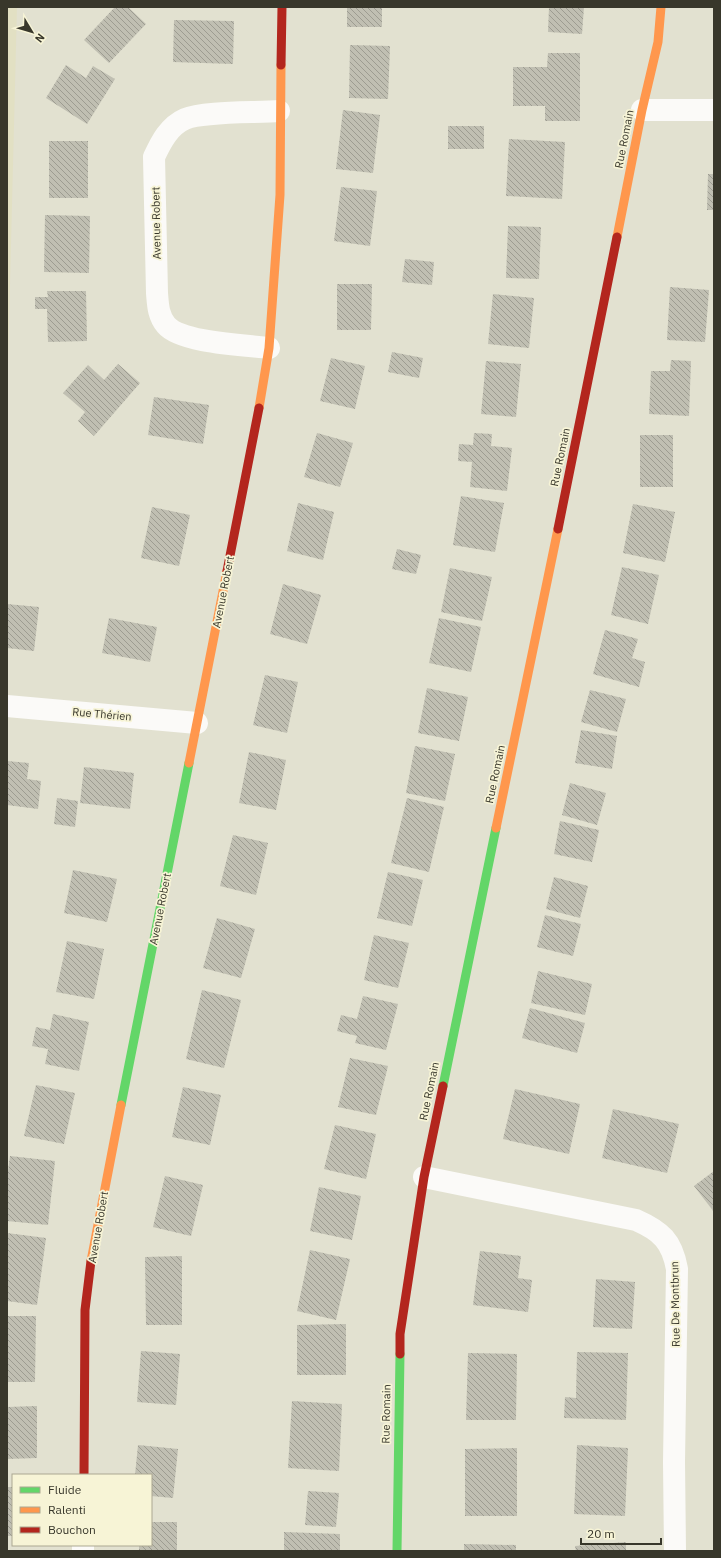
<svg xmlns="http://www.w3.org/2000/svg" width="721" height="1558" font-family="'IBM Plex Sans',sans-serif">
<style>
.built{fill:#e2e0c3}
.building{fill:url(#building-back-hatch)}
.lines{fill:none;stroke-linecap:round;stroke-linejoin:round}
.street{stroke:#fbfaf8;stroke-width:22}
.fast{stroke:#63d668;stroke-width:9}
.slow{stroke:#ff974d;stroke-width:9}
.jam{stroke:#b3261e;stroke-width:9}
.labels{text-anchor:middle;stroke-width:3.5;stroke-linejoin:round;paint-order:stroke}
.street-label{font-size:11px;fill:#38372b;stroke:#f7f4d6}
</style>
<defs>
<pattern id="building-back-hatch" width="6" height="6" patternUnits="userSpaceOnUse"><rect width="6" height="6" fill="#c0bfb2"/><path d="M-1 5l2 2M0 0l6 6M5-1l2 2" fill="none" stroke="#9d9c91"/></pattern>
</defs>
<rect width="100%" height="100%" fill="#e2e1d0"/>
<path class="built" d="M7 7H17L7 404Z"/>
<g class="building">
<path d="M115 7H128L146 24 109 63 84 40Z"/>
<rect x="347" y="7" width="35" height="20"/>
<path d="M549 7H584L582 34 548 32Z"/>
<path d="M174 20 234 21 233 64 173 62Z"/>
<path d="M350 45 390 46 388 99 349 98Z"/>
<path d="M548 53H580V121H545V106H513V67H547Z"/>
<path d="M66 65 86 78 93 66 115 79 87 124 46 98Z"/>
<path d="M343 110 380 115 373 173 336 169Z"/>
<rect x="448" y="126" width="36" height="23"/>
<path d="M509 139 565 142 562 199 506 196Z"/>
<rect x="49" y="141" width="39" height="57"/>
<path d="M708 174H714V210H707Z"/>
<path d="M341 187 377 191 370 246 334 241Z"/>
<path d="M45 215 90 216 89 273 44 272Z"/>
<path d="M508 226 541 227 539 279 506 278Z"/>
<path d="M405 259 434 262 432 285 402 282Z"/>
<path d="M337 284H372L371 330H337Z"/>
<path d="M670 287 709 290 705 342 667 340Z"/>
<path d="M47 291H86L87 341 48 342 47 309H35V297H48Z"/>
<path d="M493 294 534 298 529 348 488 344Z"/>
<path d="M392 352 423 358 419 378 388 372Z"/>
<path d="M331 358 365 366 355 409 320 401Z"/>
<path d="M671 360 691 361 689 416 649 414 651 371H670Z"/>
<path d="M486 361 521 364 516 417 481 414Z"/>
<path d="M118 364 140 383 94 436 78 421 85 412 63 393 88 365 104 380Z"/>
<path d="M154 397 209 405 203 444 148 435Z"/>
<path d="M317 433 353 443 340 487 304 477Z"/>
<path d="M474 433 492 434 491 446 512 448 507 491 470 487 472 462 458 461 459 444 473 445Z"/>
<rect x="640" y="435" width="33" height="52"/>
<path d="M461 496 504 503 495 552 453 545Z"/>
<path d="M298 503 334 512 323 560 287 551Z"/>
<path d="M633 504 675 512 665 562 623 553Z"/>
<path d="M152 507 190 515 179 566 141 558Z"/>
<path d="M397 549 421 555 416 574 392 569Z"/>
<path d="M622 567 659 575 648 624 611 615Z"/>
<path d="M450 568 492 577 482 621 441 612Z"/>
<path d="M283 584 321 595 307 644 270 634Z"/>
<path d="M7 604 39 607 34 651 7 648Z"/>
<path d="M109 618 157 627 150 662 102 653Z"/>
<path d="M439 618 481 627 471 672 429 663Z"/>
<path d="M605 630 638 639 632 658 645 662 639 687 593 674Z"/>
<path d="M265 675 298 682 287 733 253 725Z"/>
<path d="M427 688 468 697 459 741 418 733Z"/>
<path d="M590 690 626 699 617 732 581 722Z"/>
<path d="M581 730 617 736 612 769 575 763Z"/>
<path d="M415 746 455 754 445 801 406 793Z"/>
<path d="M249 752 286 760 276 810 239 803Z"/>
<path d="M7 761 29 763 27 779 41 781 38 809 7 805Z"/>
<path d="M84 767 134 773 130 809 80 803Z"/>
<path d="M570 783 606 793 597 825 562 815Z"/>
<path d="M57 798 78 801 75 827 54 824Z"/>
<path d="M407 798 444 807 429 872 391 863Z"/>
<path d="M560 821 599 830 592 862 554 854Z"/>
<path d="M233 835 268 843 256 895 220 886Z"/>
<path d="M73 870 117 879 107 922 64 913Z"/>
<path d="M388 872 423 880 412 926 377 918Z"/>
<path d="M554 877 588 886 580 918 546 909Z"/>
<path d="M545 915 581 924 573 956 537 947Z"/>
<path d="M217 918 255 929 241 978 203 968Z"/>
<path d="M374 935 409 943 398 988 364 980Z"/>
<path d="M67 941 104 949 94 999 56 992Z"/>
<path d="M538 971 592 984 585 1015 531 1003Z"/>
<path d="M202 990 241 1000 224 1068 186 1059Z"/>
<path d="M363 996 398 1004 386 1050 355 1043 357 1036 337 1031 341 1015 357 1019Z"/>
<path d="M530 1008 585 1023 577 1053 522 1038Z"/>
<path d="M53 1014 89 1022 79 1071 45 1064 48 1049 32 1046 36 1027 50 1030Z"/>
<path d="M350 1058 388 1066 376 1115 338 1107Z"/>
<path d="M36 1085 75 1093 64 1144 24 1136Z"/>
<path d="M183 1087 221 1095 210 1145 172 1137Z"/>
<path d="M515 1089 580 1104 569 1154 503 1139Z"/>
<path d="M613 1109 679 1124 667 1173 602 1158Z"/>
<path d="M335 1125 376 1134 366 1179 324 1169Z"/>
<path d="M10 1156 55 1161 48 1225 7 1221V1179Z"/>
<path d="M714 1171V1212L694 1186Z"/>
<path d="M165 1176 203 1185 191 1236 153 1227Z"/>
<path d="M319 1187 361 1196 352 1240 310 1231Z"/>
<path d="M7 1233 46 1238 37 1305 7 1301Z"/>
<path d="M310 1250 350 1259 336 1320 297 1311Z"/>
<path d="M480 1251 521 1256 518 1278 532 1280 528 1312 473 1305Z"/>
<path d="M182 1256V1325H146L145 1257Z"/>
<path d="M596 1279 635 1282 632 1329 593 1327Z"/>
<path d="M7 1316H36L35 1382H7Z"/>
<path d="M346 1324V1375H297V1325Z"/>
<path d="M141 1351 180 1354 176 1405 137 1402Z"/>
<path d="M577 1352 628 1353 626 1420 564 1418 565 1397 576 1398Z"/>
<path d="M468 1353 517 1354 516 1420H466Z"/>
<path d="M292 1401 342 1404 339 1471 288 1468Z"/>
<path d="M37 1406V1458L7 1459V1407Z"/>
<path d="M138 1445 178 1449 173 1498 151 1496V1475H135Z"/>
<path d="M577 1445 628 1448 625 1516 574 1514Z"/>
<path d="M517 1448V1516H465V1449Z"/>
<rect x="7" y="1487" width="6" height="49"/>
<path d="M308 1491 339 1493 336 1527 305 1525Z"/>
<path d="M151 1522H177V1551H139V1545H151Z"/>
<path d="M284 1532 340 1534V1551H284Z"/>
<path d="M626 1542V1551H576L575 1546Z"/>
<path d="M464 1544 516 1545V1551H464Z"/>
</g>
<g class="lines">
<g class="street">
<path d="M642 110H714"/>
<path d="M269 348C246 345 181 343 166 325 158 315 158 305 157 293L154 157C161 142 169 126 185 119 204 111 257 113 279 111"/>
<path d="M7 706 197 723"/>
<path d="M424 1177 636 1220C661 1231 672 1241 677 1269L674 1462 675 1551"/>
<path d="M83 1551V1545"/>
</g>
<g class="fast">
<path d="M443 1086 496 828"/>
<path d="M121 1105 189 763"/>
<path d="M397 1551 400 1354"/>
</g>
<g class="slow">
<path d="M617 237 642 110 658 42 661 7"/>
<path d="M259 408 269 348 280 195 281 65"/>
<path d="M189 763 227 571"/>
<path d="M496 828 558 529"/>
<path d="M91 1261 121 1105"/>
</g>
<g class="jam">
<path d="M281 65 282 7"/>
<path d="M558 529 617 237"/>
<path d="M227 571 259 408"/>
<path d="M400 1354V1334L424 1177 443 1086"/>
<path d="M84 1475 85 1310 91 1261"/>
</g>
</g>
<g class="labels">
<g class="street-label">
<text transform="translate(624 139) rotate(-79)" y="4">Rue Romain</text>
<text transform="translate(156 223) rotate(-91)" y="4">Avenue Robert</text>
<text transform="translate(560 457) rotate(-78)" y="4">Rue Romain</text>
<text transform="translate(223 592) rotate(-79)" y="4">Avenue Robert</text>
<text transform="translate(102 714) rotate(5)" y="4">Rue Thérien</text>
<text transform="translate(495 774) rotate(-78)" y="4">Rue Romain</text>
<text transform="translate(160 909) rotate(-79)" y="4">Avenue Robert</text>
<text transform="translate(429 1091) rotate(-78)" y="4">Rue Romain</text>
<text transform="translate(98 1227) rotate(-80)" y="4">Avenue Robert</text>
<text transform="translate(675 1304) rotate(-91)" y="4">Rue De Montbrun</text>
<text transform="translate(386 1414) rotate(-89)" y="4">Rue Romain</text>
</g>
</g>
<rect width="721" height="1558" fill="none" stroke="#38372b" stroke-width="16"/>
<rect x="12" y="1474" width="140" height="72" fill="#f7f4d6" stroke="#aba892"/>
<rect x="20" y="1487" width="20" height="6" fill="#63d668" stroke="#aba892"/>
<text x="48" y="1494" font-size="12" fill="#38372b">Fluide</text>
<rect x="20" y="1507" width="20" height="6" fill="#ff974d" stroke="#aba892"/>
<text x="48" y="1514" font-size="12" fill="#38372b">Ralenti</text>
<rect x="20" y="1527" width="20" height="6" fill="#b3261e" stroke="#aba892"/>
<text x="48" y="1534" font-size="12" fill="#38372b">Bouchon</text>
<g transform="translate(32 32) rotate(128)" stroke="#f7f4d6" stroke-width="3" paint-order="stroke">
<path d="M0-3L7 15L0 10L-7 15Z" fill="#38372b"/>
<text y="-6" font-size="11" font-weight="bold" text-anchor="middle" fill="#38372b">N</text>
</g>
<path d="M581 1538v6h80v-6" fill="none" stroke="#38372b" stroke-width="2"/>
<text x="587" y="1538" font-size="12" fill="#38372b" stroke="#f7f4d6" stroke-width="3" paint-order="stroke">20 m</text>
</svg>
